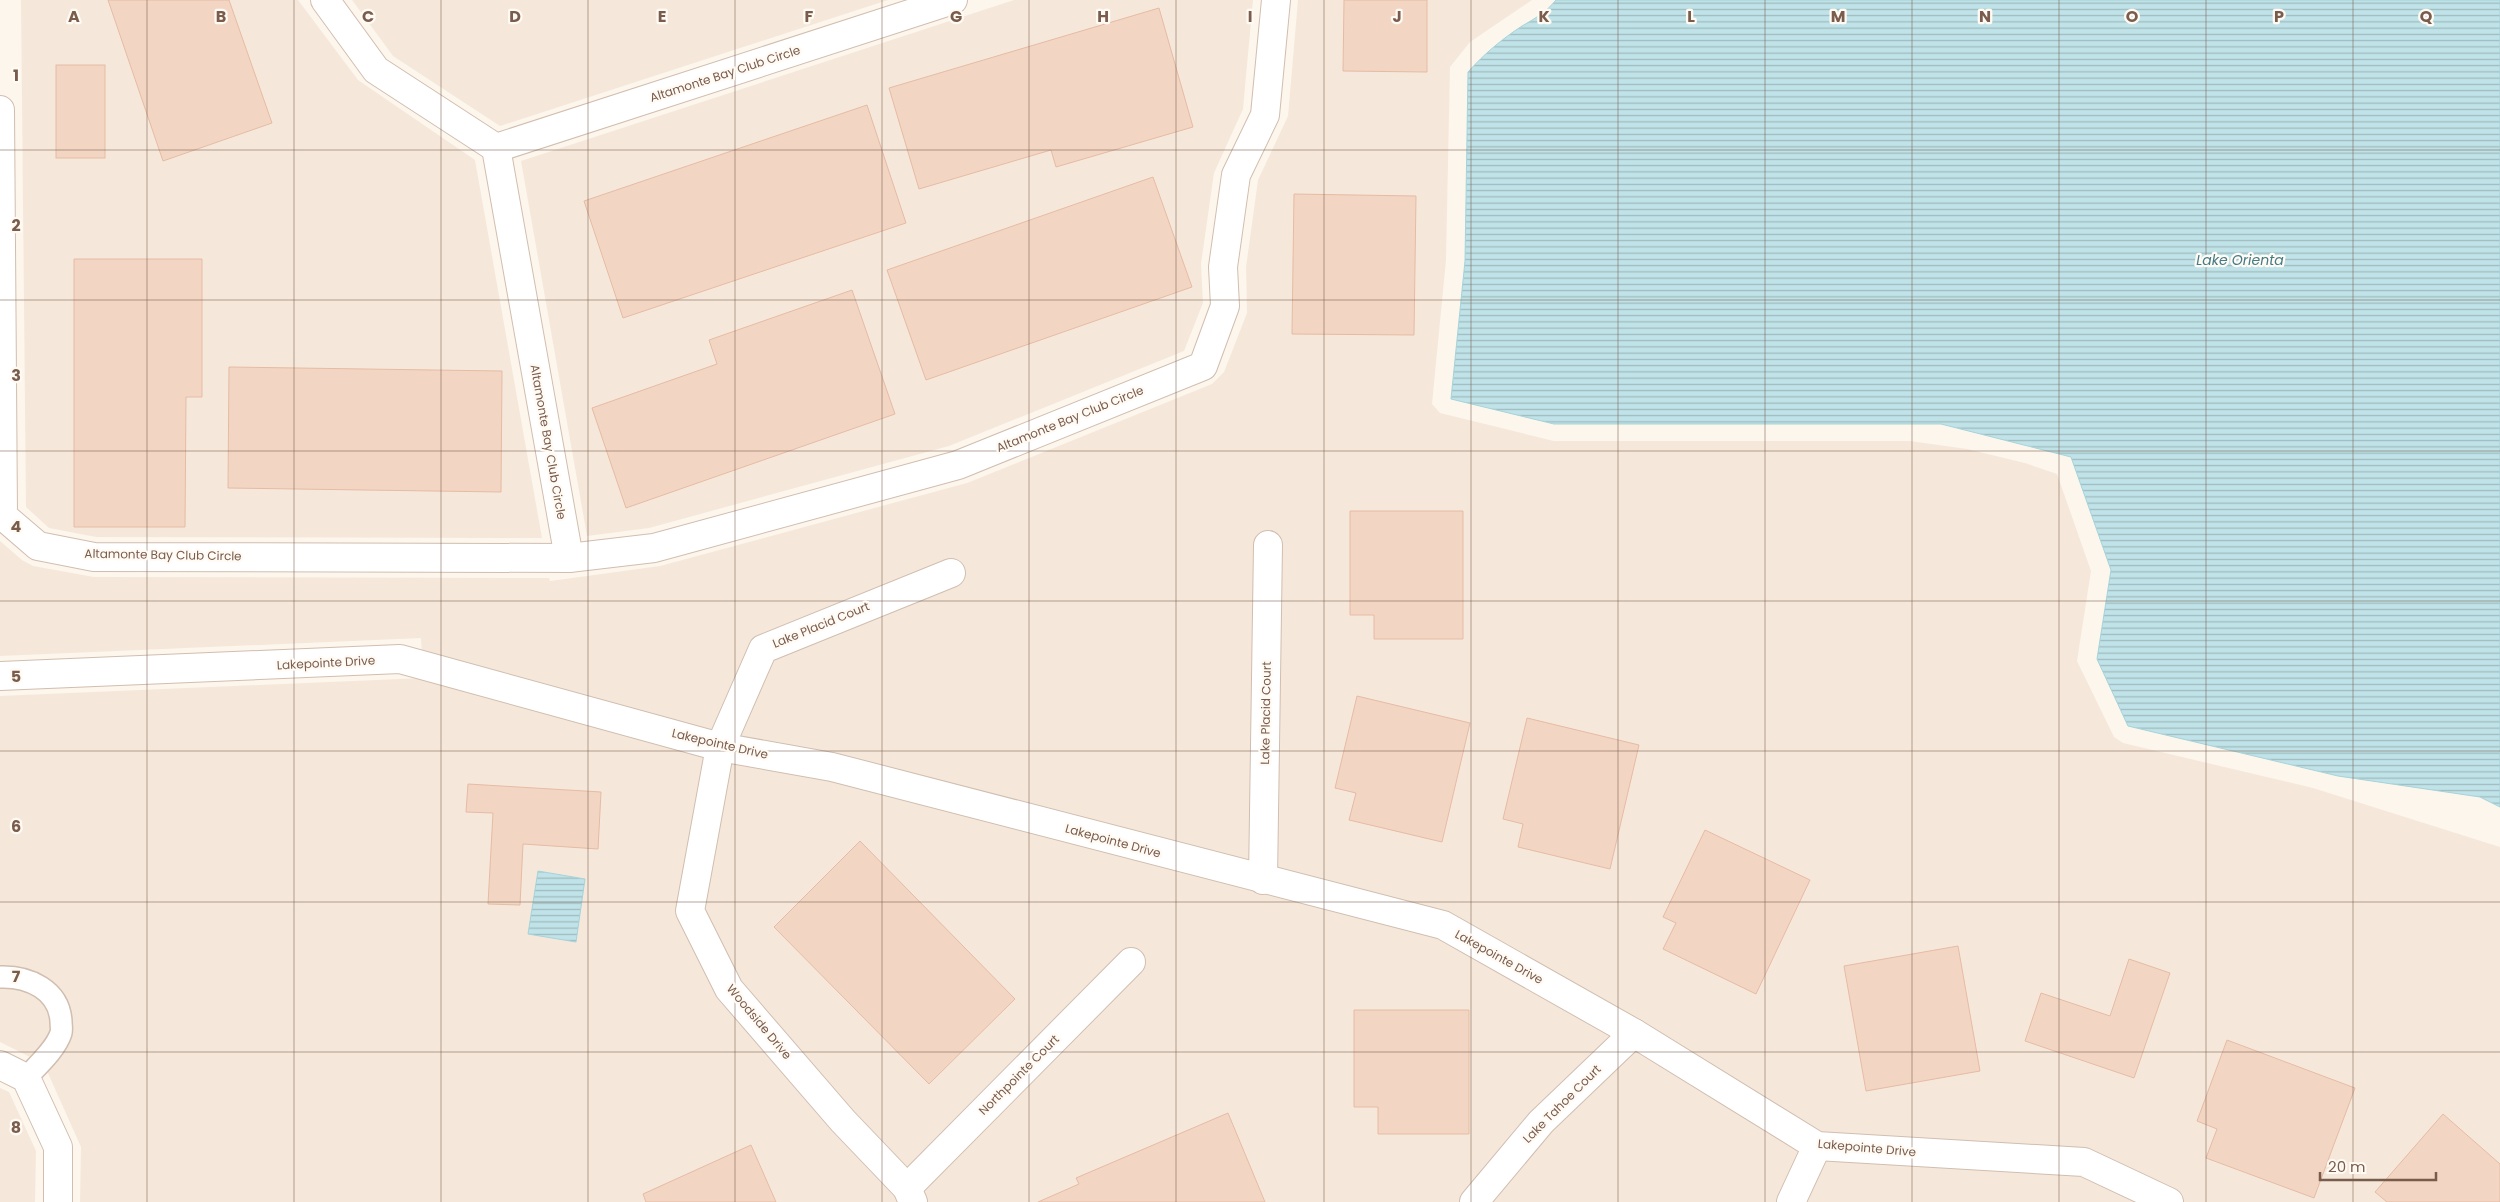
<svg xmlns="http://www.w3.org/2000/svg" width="2500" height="1202" font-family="Poppins,sans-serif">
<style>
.residential{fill:#f5e8da}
.water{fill:url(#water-rules);stroke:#a5d3da}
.building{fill:#f3d5c3;stroke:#e6bba3}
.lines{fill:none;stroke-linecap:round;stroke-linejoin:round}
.service-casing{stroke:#d1beb0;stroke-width:24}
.minor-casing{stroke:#d1beb0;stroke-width:30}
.service{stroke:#fff;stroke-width:21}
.minor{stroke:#fff;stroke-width:28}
.grid{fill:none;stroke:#7a5c4d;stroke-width:1;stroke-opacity:0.55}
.labels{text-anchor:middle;stroke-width:4.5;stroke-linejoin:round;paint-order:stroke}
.street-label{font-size:12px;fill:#7a5c4d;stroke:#fffaf3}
.water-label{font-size:14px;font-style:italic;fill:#437c86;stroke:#fffaf3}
.grid-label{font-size:16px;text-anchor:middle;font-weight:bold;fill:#7a5c4d;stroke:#fffaf3;stroke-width:4.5;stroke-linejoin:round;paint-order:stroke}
</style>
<defs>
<pattern id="water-rules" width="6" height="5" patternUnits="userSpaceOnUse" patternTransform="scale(1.25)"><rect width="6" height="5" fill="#bfe3e8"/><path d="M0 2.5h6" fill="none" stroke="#a0bbbe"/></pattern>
</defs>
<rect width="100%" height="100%" fill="#fdf6ec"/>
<g class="residential">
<path d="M21 0H298L358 80 475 160 542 538 96 537 49 528 26 507Z"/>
<path d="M352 0H888L500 126 393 56Z"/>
<path d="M1014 0H1253L1243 109 1214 173 1201 264 1203 303 1184 351 949 446 649 528 587 536 521 161Z"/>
<path d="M1298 0H1532L1470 42 1450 67 1446 260 1432 404 1440 413 1554 441H1910L1967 449 2025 463 2057 474 2091 571 2077 661 2114 737 2123 743 2313 788 2500 847V1202H80L81 1147 47 1071 38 1061 0 1042V696L423 678 421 638 0 656V541L22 560 33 566 94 577 549 578 550 581 660 566 967 483 1212 384 1224 372 1247 313 1246 267 1258 180 1288 116Z"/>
<path d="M0 1088 9 1092 36 1151 35 1202H0Z"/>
</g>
<g class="water">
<path d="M1556 0H2500V807L2480 797 2338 776 2128 726 2097 659 2111 570 2071 457 1941 424H1554L1451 399 1465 261 1468 72C1484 54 1502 39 1522 26 1536 18 1546 12 1556 0Z"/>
<path d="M538 871 585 879 576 942 528 934Z"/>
</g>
<g class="building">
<path d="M108 0H229L272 123 163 161Z"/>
<path d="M1344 0H1427V72L1343 71Z"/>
<path d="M1159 8 1193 127 1056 167 1051 150 919 189 889 88Z"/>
<rect x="56" y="65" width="49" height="93"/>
<path d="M867 105 906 223 623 318 584 201Z"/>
<path d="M1153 177 1192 287 926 380 887 270Z"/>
<path d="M1294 194 1416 196 1414 335 1292 334Z"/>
<path d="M74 259H202V397H186L185 527H74Z"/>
<path d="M852 290 895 414 626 508 592 408 717 364 709 340Z"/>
<path d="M229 367 502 371 501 492 228 488Z"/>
<path d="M1350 511H1463V639H1374V615H1350Z"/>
<path d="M1357 696 1470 723 1442 842 1349 820 1356 793 1335 788Z"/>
<path d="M1527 718 1639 745 1610 869 1518 847 1523 824 1503 819Z"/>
<path d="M468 784 601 792 598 849 523 844 520 905 488 904 493 813 466 812Z"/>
<path d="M1705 830 1810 880 1756 994 1663 949 1676 923 1663 917Z"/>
<path d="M860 841 1015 999 929 1084 774 927Z"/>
<path d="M1958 946 1980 1071 1866 1091 1844 966Z"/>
<path d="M2129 959 2170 973 2134 1078 2025 1041 2041 993 2110 1016Z"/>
<path d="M1354 1010H1469V1134H1378V1107H1354Z"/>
<path d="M2227 1040 2355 1088 2314 1198 2206 1158 2217 1129 2197 1121Z"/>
<path d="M1228 1113 1265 1202H1038L1079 1184 1076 1178Z"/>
<path d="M2443 1114 2500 1164V1202H2387L2375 1192Z"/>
<path d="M751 1145 776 1202H646L643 1194Z"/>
</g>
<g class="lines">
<defs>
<path id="service" d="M0 977C29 976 59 990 61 1021 61 1025 62 1030 61 1033 56 1049 37 1066 26 1078"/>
<g id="minor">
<path d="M325 0 376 70 496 148 569 558"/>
<path d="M0 110 3 516 38 546 94 557 569 558 654 548 958 465 1203 366 1225 306 1223 267 1236 175 1265 115 1276 0"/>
<path d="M496 148 953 0"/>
<path d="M0 676 400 659 720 747 832 767 1443 925 1634 1033 1817 1146 2084 1162 2169 1202"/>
<path d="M1263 880 1268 545"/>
<path d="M0 1065 26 1078 58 1147V1202"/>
<path d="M907 1188 1131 962"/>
<path d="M913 1202 907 1188 843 1121 729 989 690 911 720 747 763 649 951 573"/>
<path d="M1474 1202 1541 1122 1634 1033"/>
<path d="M1791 1202 1817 1146"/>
</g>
</defs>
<use href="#service" class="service-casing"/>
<use href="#minor" class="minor-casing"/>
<use href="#service" class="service"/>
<use href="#minor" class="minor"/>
</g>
<path class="grid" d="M147 0V1202M294 0V1202M441 0V1202M588 0V1202M735 0V1202M882 0V1202M1029 0V1202M1176 0V1202M1324 0V1202M1471 0V1202M1618 0V1202M1765 0V1202M1912 0V1202M2059 0V1202M2206 0V1202M2353 0V1202M0 150H2500M0 300H2500M0 451H2500M0 601H2500M0 751H2500M0 902H2500M0 1052H2500"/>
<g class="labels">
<g class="street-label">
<text transform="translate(725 74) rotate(-18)" y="4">Altamonte Bay Club Circle</text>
<text transform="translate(1070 419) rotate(-22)" y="4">Altamonte Bay Club Circle</text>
<text transform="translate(548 442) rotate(80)" y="4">Altamonte Bay Club Circle</text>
<text transform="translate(163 555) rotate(1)" y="4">Altamonte Bay Club Circle</text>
<text transform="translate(821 625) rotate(-22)" y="4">Lake Placid Court</text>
<text transform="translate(326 663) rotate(-3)" y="4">Lakepointe Drive</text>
<text transform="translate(1266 713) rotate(-89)" y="4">Lake Placid Court</text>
<text transform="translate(720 744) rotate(13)" y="4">Lakepointe Drive</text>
<text transform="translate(1113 841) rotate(15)" y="4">Lakepointe Drive</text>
<text transform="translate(1499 957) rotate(29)" y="4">Lakepointe Drive</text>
<text transform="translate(759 1022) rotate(50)" y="4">Woodside Drive</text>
<text transform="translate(1019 1075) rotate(-45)" y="4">Northpointe Court</text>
<text transform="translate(1562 1104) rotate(-45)" y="4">Lake Tahoe Court</text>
<text transform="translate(1867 1148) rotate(5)" y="4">Lakepointe Drive</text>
</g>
<g class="water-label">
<text x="2240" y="265">Lake Orienta</text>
</g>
</g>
<g class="grid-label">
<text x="74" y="22">A</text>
<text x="221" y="22">B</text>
<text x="368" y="22">C</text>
<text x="515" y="22">D</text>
<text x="662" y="22">E</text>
<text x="809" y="22">F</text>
<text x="956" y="22">G</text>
<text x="1103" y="22">H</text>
<text x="1250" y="22">I</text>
<text x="1397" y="22">J</text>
<text x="1544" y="22">K</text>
<text x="1691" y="22">L</text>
<text x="1838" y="22">M</text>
<text x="1985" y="22">N</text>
<text x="2132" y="22">O</text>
<text x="2279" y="22">P</text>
<text x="2426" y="22">Q</text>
<text x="16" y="81">1</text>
<text x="16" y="231">2</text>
<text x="16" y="381">3</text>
<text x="16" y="532">4</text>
<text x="16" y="682">5</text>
<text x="16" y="832">6</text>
<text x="16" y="982">7</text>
<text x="16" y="1133">8</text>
</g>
<path d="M2320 1172v8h116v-8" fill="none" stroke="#7a5c4d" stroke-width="2.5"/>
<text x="2328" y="1172" font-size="15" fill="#7a5c4d" stroke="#fffaf3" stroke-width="4" paint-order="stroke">20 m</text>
</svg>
